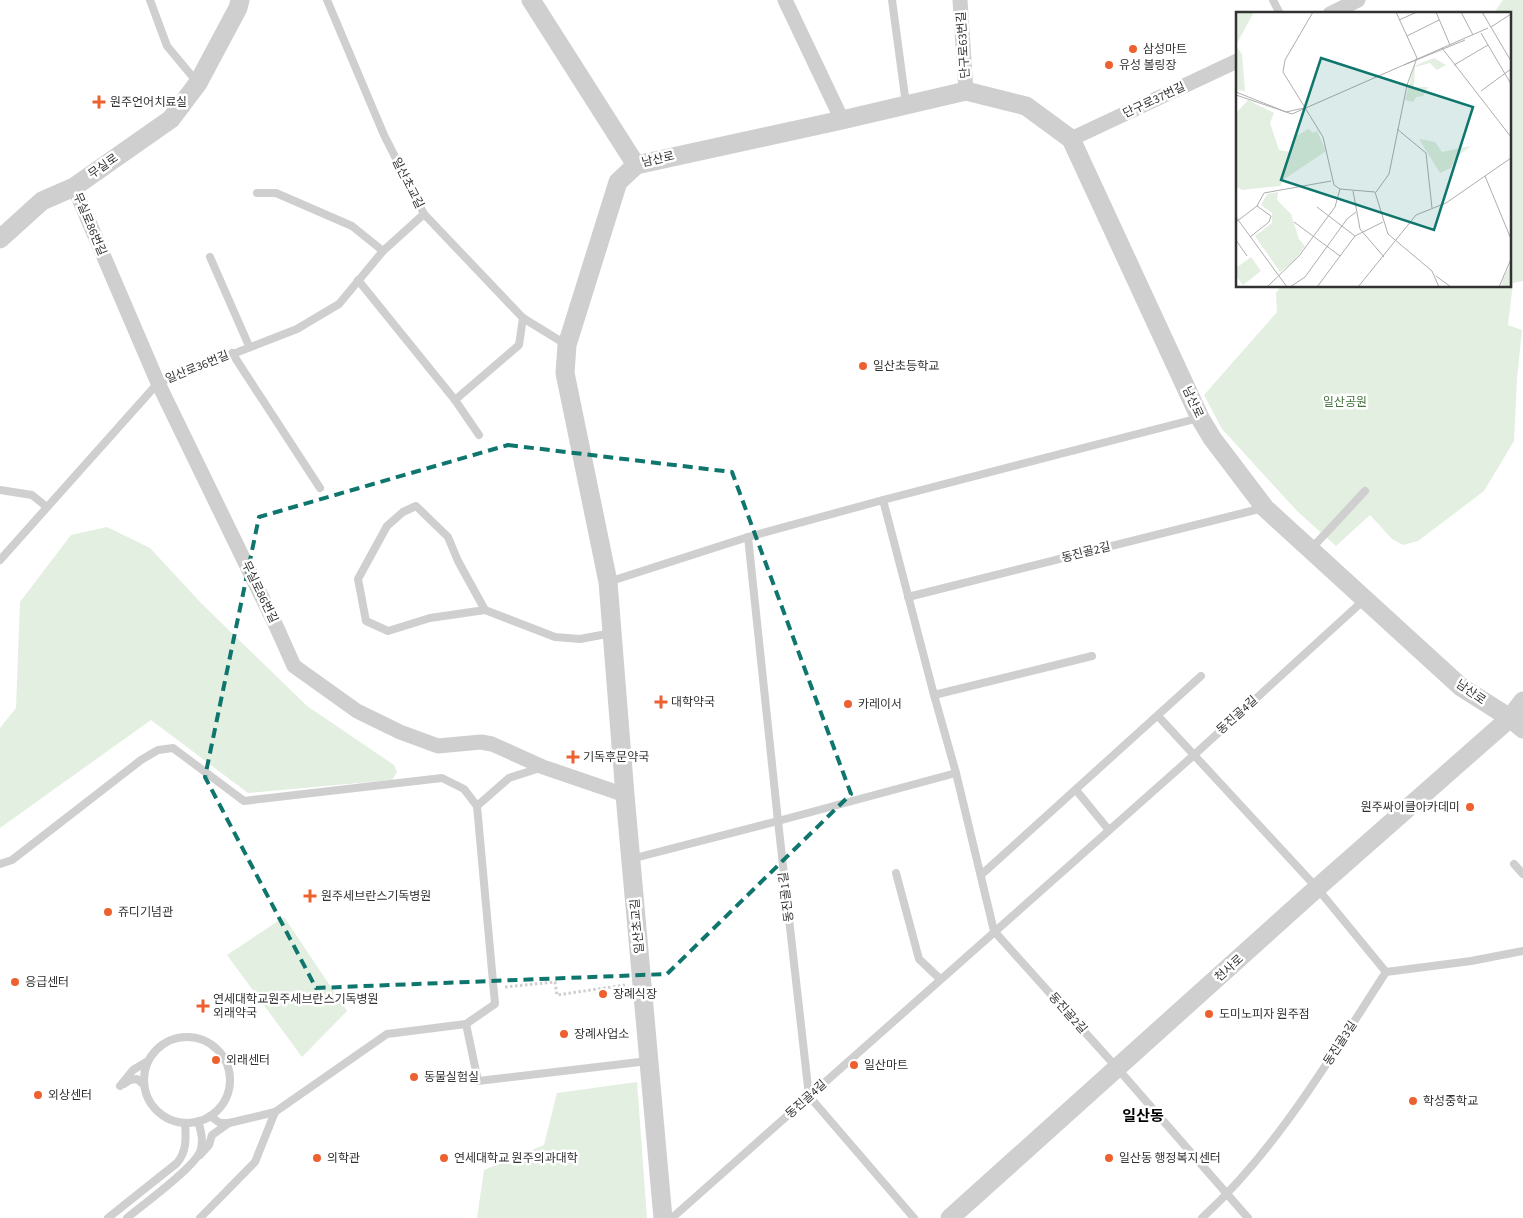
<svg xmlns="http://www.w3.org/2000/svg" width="1523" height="1218" font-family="'Source Sans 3','Noto Sans KR',sans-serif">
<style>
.green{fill:#e3efe0}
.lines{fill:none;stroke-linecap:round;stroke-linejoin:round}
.path{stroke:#cfcfcf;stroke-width:3;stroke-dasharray:2.5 2.5;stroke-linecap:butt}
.service{stroke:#cfcfcf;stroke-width:8}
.minor{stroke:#cfcfcf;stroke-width:15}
.tertiary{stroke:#cfcfcf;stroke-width:19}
.marked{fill:none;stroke:#0f766e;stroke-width:4;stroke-dasharray:10 6;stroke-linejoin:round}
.poi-dot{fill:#ed602f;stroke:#fff;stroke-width:2}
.labels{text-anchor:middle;stroke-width:5;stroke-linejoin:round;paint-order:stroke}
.street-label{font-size:12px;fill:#323232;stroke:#fff}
.poi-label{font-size:12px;fill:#323232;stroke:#fff;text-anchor:start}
.park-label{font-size:12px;fill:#43703c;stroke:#fff}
.quarter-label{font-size:15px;font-weight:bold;fill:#000;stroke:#fff}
.inset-road{fill:none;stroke:#adadad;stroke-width:1}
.view{fill:#0f766e;fill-opacity:0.15;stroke:#0f766e;stroke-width:2.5}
.inset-edge{fill:none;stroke:#323232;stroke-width:2.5}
</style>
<rect width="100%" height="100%" fill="#fff"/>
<g class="green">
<path d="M1503 0H1523V281L1513 283 1508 325 1522 330 1517 379 1514 441 1484 491 1418 541 1403 545 1392 539 1370 515 1336 546 1297 511 1222 429 1204 395 1277 312 1276 293 1281 286H1509V14H1493Z"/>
<path d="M107 527 150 548 202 604 307 706 394 765 397 772 392 780 248 793 151 720 0 828V728L16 708 20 602 71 535Z"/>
<path d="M284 917 347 1011 302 1057 227 955Z"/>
<path d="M637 1082 647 1218H477L484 1170 544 1145 557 1093Z"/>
</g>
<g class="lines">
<path class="path" d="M505 987 555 982 557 995 625 985"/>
<g class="service">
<path d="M150 0 167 46 197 82"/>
<path d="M327 0 384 135 424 214 523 318 567 345"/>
<path d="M892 0 906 104"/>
<path d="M1273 0 1280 14"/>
<path d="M257 193H276L352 226 383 251"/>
<path d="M210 257 249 346"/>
<path d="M358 280 455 400 479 435"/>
<path d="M232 353 320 488"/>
<path d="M455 400 519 345 523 318"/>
<path d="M0 490 32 495 47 507"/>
<path d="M883 500 934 695 956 773 994 931 1118 1069 1248 1218"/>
<path d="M748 537 778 821 809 1096 914 1218"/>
<path d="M1311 549 1365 491"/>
<path d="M0 560 158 383 297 329 339 304 383 251 424 214"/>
<path d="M608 582 748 537 883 500 1199 418"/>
<path d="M908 597 1263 508"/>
<path d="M485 610 458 561 448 537 416 506 403 512 387 526 358 579 366 621 388 631 430 618 485 610 555 637 580 639 612 633"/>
<path d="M934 695 1092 656"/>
<path d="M1158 716 1317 888 1386 972"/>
<path d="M1076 790 1108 829"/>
<path d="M477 806 509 778 540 768"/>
<path d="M631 859 778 821 956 773"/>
<path d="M0 864 12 860 141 760 158 750 173 748 244 801 442 778 464 789 477 806 495 1004 466 1024 387 1034 275 1112 255 1162 200 1218"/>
<path d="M1514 864 1523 874"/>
<path d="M896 873 919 959 940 979"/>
<path d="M981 875 1201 676"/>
<path d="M466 1024 478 1081 648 1061"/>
<circle cx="187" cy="1080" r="43"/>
<path d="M124 1084 130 1080 137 1079 144 1085"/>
<path d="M120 1086 133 1070 148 1061"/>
<path d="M210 1116 220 1123H229L275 1112"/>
<path d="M200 1155 209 1145 212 1135 229 1123"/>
<path d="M108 1218 177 1163C187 1151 186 1138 185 1123"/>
<path d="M127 1218C144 1204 192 1169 200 1152 204 1142 201 1131 198 1121"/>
<path d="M672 1218 1194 755 1364 600"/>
<path d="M1202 1218C1278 1148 1330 1058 1386 972L1471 961 1523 951"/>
</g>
<g class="minor">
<path d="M785 0 842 120"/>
<path d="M960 0 966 91"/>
<path d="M1330 14 1358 0"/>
<path d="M1071 139 1237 61"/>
<path d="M74 187 158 383 277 628 294 666 357 711 400 732 438 746 481 742 492 744 543 767 625 795"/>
</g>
<g class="tertiary">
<path d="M531 0 636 165"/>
<path d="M636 165 842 120 966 91 1026 106 1071 139 1200 418 1212 438 1265 508 1461 687 1510 718 1523 729"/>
<path d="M636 165 618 182 567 345 565 373 608 582 625 795 663 1218"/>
<path d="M0 239 42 201 74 187 171 119 198 83 238 8 240 0"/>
<path d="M950 1218 1317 888 1510 718 1523 701"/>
</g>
</g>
<path class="marked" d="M508 445 732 472 851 794 667 974 316 988 205 777 259 517Z"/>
<g class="poi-dot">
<circle cx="1133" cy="49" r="5"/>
<circle cx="1109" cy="65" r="5"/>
<path d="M96.5 94.5h5v5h5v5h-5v5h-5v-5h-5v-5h5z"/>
<circle cx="863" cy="366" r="5"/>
<path d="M658.5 694.5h5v5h5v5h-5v5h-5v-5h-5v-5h5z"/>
<circle cx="848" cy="704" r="5"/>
<path d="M570.5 749.5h5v5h5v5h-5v5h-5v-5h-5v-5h5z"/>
<circle cx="1470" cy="807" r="5"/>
<path d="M307.5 888.5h5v5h5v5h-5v5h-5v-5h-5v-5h5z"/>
<circle cx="108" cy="912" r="5"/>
<circle cx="15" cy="982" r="5"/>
<circle cx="603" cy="994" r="5"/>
<path d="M200.5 998.5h5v5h5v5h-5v5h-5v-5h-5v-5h5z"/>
<circle cx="1209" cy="1014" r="5"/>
<circle cx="564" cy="1034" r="5"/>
<circle cx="216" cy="1060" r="5"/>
<circle cx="854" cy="1065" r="5"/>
<circle cx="414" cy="1077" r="5"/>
<circle cx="38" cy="1095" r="5"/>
<circle cx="1413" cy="1101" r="5"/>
<circle cx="317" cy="1158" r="5"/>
<circle cx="444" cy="1158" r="5"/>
<circle cx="1109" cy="1158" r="5"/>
</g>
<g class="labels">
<g class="street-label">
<text transform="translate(963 45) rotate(-94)" y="4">단구로63번길</text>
<text transform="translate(1154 100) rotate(-25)" y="4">단구로37번길</text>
<text transform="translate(658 159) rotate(-13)" y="4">남산로</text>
<text transform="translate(103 166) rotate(-35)" y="4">무실로</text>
<text transform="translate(408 183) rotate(63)" y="4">일산초교길</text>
<text transform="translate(90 224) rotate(67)" y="4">무실로86번길</text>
<text transform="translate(197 367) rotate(-22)" y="4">일산로36번길</text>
<text transform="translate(1193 402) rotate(65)" y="4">남산로</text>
<text transform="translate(1086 552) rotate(-14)" y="4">동진골2길</text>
<text transform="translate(260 592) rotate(64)" y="4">무실로86번길</text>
<text transform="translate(1471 692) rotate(35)" y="4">남산로</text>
<text transform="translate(1237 715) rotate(-42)" y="4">동진골4길</text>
<text transform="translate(786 897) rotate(-97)" y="4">동진골1길</text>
<text transform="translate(637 926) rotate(-95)" y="4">일산초교길</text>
<text transform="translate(1229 968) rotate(-42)" y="4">천사로</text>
<text transform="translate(1068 1013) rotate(48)" y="4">동진골2길</text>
<text transform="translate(1340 1043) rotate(-57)" y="4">동진골3길</text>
<text transform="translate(806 1099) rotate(-42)" y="4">동진골4길</text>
</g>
<g class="poi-label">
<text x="1143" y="53">삼성마트</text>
<text x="1119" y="69">유성 볼링장</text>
<text x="110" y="106">원주언어치료실</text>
<text x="873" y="370">일산초등학교</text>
<text x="671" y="706">대학약국</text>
<text x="858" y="708">카레이서</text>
<text x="583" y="761">기독후문약국</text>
<text x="1460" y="811" text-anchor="end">원주싸이클아카데미</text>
<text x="321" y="900">원주세브란스기독병원</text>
<text x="118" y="916">쥬디기념관</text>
<text x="25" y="986">응급센터</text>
<text x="613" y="998">장례식장</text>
<text x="213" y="1003">연세대학교원주세브란스기독병원<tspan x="213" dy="14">외래약국</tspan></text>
<text x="1219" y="1018">도미노피자 원주점</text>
<text x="574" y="1038">장례사업소</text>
<text x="226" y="1064">외래센터</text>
<text x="864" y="1069">일산마트</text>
<text x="424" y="1081">동물실험실</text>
<text x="48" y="1099">외상센터</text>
<text x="1423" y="1105">학성중학교</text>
<text x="327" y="1162">의학관</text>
<text x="454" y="1162">연세대학교 원주의과대학</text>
<text x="1119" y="1162">일산동 행정복지센터</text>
</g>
<g class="park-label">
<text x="1345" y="406">일산공원</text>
</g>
<g class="quarter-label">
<text x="1143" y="1121">일산동</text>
</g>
</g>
<g transform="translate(1236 12)">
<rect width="275" height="275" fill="#fff"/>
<path d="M0 0H18L0 33ZM0 34 6 42 9 79 0 78ZM198 46 210 53 201 58 194 51 179 55 178 75H192L187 84 180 85 177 90 169 88 178 54ZM12 88 38 101 34 111 43 138 55 140 60 124 73 117 77 121 81 119 90 139 47 168 44 174 6 178 0 174V101ZM183 127 199 130 206 140 235 134 219 146 215 156 204 161ZM42 180 41 188 55 202 63 227 69 234 58 249 44 260 19 224 36 211V201L25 193 31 182ZM15 245 25 259 7 273 0 264V256ZM275 251V275H265L267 267Z" fill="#e3efe0"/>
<path class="inset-road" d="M77 0 49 48 47 60 87 125 98 173 104 177 139 180M200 0 214 33M225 0 237 23M246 0 275 49M163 8 181 0M255 15 275 2M245 21 275 72M171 24 203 8M206 36 275 125M168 53 229 28M218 53 252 33M245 79 275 57M0 80 50 100 68 96M0 83 56 102 252 16M161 117 190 141 196 196M249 164 275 227M117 179 124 217 148 245M139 180 152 222 196 259 203 275M140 180 153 162 171 73 181 46 160 0M81 195 119 224M0 205 51 275M0 210 21 194 28 181 95 169M58 210 104 244M14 225 33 210 35 204 21 194M0 228 11 244M200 264 215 275M31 275 63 244 99 195 104 177M54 275 69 265 111 207 120 200M81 275 119 224 147 210M122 275 180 203 210 191 275 146M263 275 275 247"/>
<path class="view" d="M85 46 237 95 198 218 45 168Z"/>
<rect width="275" height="275" class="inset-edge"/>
</g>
</svg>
